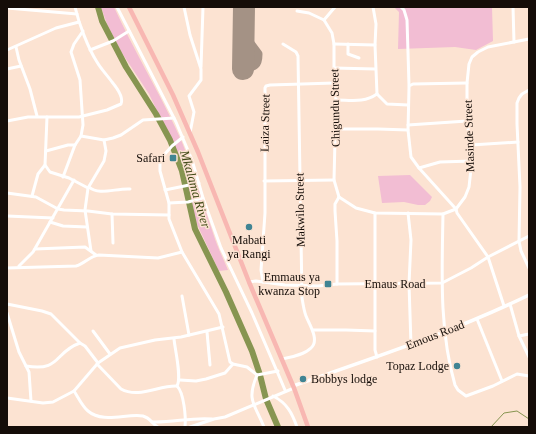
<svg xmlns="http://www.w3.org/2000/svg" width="536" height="434" font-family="'Times New Roman',serif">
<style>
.green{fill:#f2bdd3}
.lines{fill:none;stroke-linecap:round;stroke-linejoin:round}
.stream{stroke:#879551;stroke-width:1}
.river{stroke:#879551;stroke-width:6}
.taxiway{stroke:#a49285;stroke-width:9}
.runway{stroke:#a49285;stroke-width:22}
.minor{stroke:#fff;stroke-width:3}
.tertiary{stroke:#fff;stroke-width:3.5}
.trunk{stroke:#f8b7b2;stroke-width:4.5}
.poi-dot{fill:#408493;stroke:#fce3d2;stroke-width:1.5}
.labels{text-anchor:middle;stroke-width:3;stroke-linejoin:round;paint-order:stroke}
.street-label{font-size:12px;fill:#150d08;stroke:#fce3d2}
.poi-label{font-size:12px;fill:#150d08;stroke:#fce3d2;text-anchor:end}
.water-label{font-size:13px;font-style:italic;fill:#3f4815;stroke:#fce3d2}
</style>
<rect width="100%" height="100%" fill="#fce3d2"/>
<g class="green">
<path d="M101 7H114C133 49 157 88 176 129 192 162 201 199 213 233 217 246 223 258 228 270L219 271 196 222 182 162 149 94 122 53 107 24Z"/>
<path d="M394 7H492L493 41 476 50 455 47 398 49 399 12Z"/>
<path d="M410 175 432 197 430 201 425 205H418L404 202 382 203 378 176Z"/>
</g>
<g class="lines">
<path class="stream" d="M491 427 504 413 517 411 529 419"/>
<path class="river" d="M98 7 102 21 126 67 156 114 170 140 182 171 195 229 226 292 252 351 260 375 266 399 278 427"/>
<path class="taxiway" d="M243 68C255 67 258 65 258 54L244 35"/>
<path class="runway" d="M243 69 244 7"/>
<g class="minor">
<path d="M117 7 176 122 192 160 203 198 221 248 252 313 285 390"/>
<path d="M184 7 190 35 201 69V80L189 96 194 112 190 133"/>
<path d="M373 7 376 24 375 45 377 94"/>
<path d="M401 7 404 10 407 20 409 85"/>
<path d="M513 7 514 42"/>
<path d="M7 8 77 14"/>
<path d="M297 11 309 13 324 20 332 33 334 44V83L336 100 334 180 339 197"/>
<path d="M324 20 335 7"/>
<path d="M334 44 375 45"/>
<path d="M348 44V54L359 58"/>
<path d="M16 47 19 60 30 89 37 116"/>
<path d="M7 50 56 28 79 22"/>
<path d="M90 50 113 41 129 31"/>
<path d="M201 67 203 7"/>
<path d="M334 68 375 69"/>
<path d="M7 69 21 66"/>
<path d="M529 90 522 94 519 98 517 103V124L520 187 519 241 521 251 529 268"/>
<path d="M377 94 387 104 408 105"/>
<path d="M336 100C351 100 364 103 377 94"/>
<path d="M7 121 28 117H79L107 110 121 104C124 97 117 88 112 82 107 75 101 69 97 62 88 48 79 24 75 7"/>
<path d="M408 125 467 121"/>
<path d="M336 129H378L408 130"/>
<path d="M81 136 104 140 113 138 121 135 143 120 174 118"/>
<path d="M183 137 172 146 163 156 160 164V171L169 203V219L182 252 219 314 230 362 233 364 247 367 257 375 278 371"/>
<path d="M471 145 518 142"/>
<path d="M46 151 68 145H75"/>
<path d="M45 165 50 172 69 178 88 188 85 210 91 251"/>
<path d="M419 168 440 162 472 161"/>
<path d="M63 177 75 145 81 136 83 125 80 80 71 52 74 44 83 31"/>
<path d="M264 181 334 180"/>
<path d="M89 187C99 196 116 188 130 189"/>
<path d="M88 188 104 161 106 151 104 140"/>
<path d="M165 190 199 183"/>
<path d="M7 193 36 197 58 209 64 210 88 211 112 214 169 215"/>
<path d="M32 196 38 174 45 165 47 117"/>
<path d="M339 197 356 208 375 213 443 214 456 209 419 168 411 157 408 130 409 88V86L413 84 467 83"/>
<path d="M169 203 188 202 203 198"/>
<path d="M375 213V350L377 357"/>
<path d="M408 213 411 240 409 284 411 345"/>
<path d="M112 214 113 243"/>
<path d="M443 214C442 271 439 330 455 385L458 390 466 396 493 386 517 374 529 376"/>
<path d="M7 216 53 218"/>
<path d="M50 222 63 226 87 227"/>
<path d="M35 249 85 247 96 255"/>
<path d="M19 266 33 252 74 180"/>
<path d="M7 268 76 266C85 263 90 256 99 255L158 258 182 252"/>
<path d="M249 282 256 281 285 285 318 286 337 284 442 283 471 268 488 257 529 236"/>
<path d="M263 282 261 270 265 213V88L266 86 270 85 334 83"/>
<path d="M337 284V241L335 211V204L339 197"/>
<path d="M182 296 189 335"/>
<path d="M7 304 42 311 51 314 80 343"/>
<path d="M510 304 519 336 529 357"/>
<path d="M504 306 488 257 457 213 456 209 465 197 469 187 471 169 472 157 467 121V83L469 64 472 57 478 52 488 47 529 39"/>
<path d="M7 313 19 352 29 372 31 401"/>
<path d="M477 319 502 381"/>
<path d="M313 330H346L375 331"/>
<path d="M93 331 110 354"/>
<path d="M207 332 210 365"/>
<path d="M519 336 529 334"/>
<path d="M174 339C175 350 182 378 177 386"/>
<path d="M282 359C291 357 304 355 311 348 320 340 309 324 306 316 304 311 303 304 302 298L298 56 296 52 283 44"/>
<path d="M97 364 121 389C139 399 159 385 177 386 184 393 186 417 185 427"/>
<path d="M26 366C61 372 54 352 80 343L85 346 98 363"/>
<path d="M257 375C246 401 255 404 264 427"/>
<path d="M180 380 196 381 206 379 225 373 233 364"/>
<path d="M74 391C78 397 82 406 88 411 103 424 127 413 143 416 151 418 152 424 158 427"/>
<path d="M273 396C287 403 292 413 297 427"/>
<path d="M7 398 43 403 53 402 74 391 98 363 120 348 155 340 181 337 223 327"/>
<path d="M152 422C172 423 192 417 212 419"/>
<path d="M190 427 214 419 225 417 294 388"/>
</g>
<path class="tertiary" d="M293 386C373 358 453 332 529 295"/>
<path class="trunk" d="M129 7 173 95 198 152 249 282 294 388 308 427"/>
</g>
<g class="poi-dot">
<rect x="169" y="154" width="8" height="8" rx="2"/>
<circle cx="249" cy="227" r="4"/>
<rect x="324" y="280" width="8" height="8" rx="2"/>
<circle cx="457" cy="366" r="4"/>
<circle cx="303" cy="379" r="4"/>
</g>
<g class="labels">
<g class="street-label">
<text transform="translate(335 108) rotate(-91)" y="4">Chigundu Street</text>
<text transform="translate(265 123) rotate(-89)" y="4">Laiza Street</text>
<text transform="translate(469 136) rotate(-92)" y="4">Masinde Street</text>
<text transform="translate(300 210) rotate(-91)" y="4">Makwilo Street</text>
<text x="395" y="288">Emaus Road</text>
<text transform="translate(435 335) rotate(-21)" y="4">Emous Road</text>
</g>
<g class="poi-label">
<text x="165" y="162">Safari</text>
<text x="249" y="244" text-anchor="middle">Mabati<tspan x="249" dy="14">ya Rangi</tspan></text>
<text x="320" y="281">Emmaus ya<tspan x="320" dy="14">kwanza Stop</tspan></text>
<text x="449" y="370">Topaz Lodge</text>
<text x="311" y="383" text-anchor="start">Bobbys lodge</text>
</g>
<g class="water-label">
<text transform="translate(196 189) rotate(74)" y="5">Mkalama River</text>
</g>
</g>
<rect width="536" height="434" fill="none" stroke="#150d08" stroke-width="16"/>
</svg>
